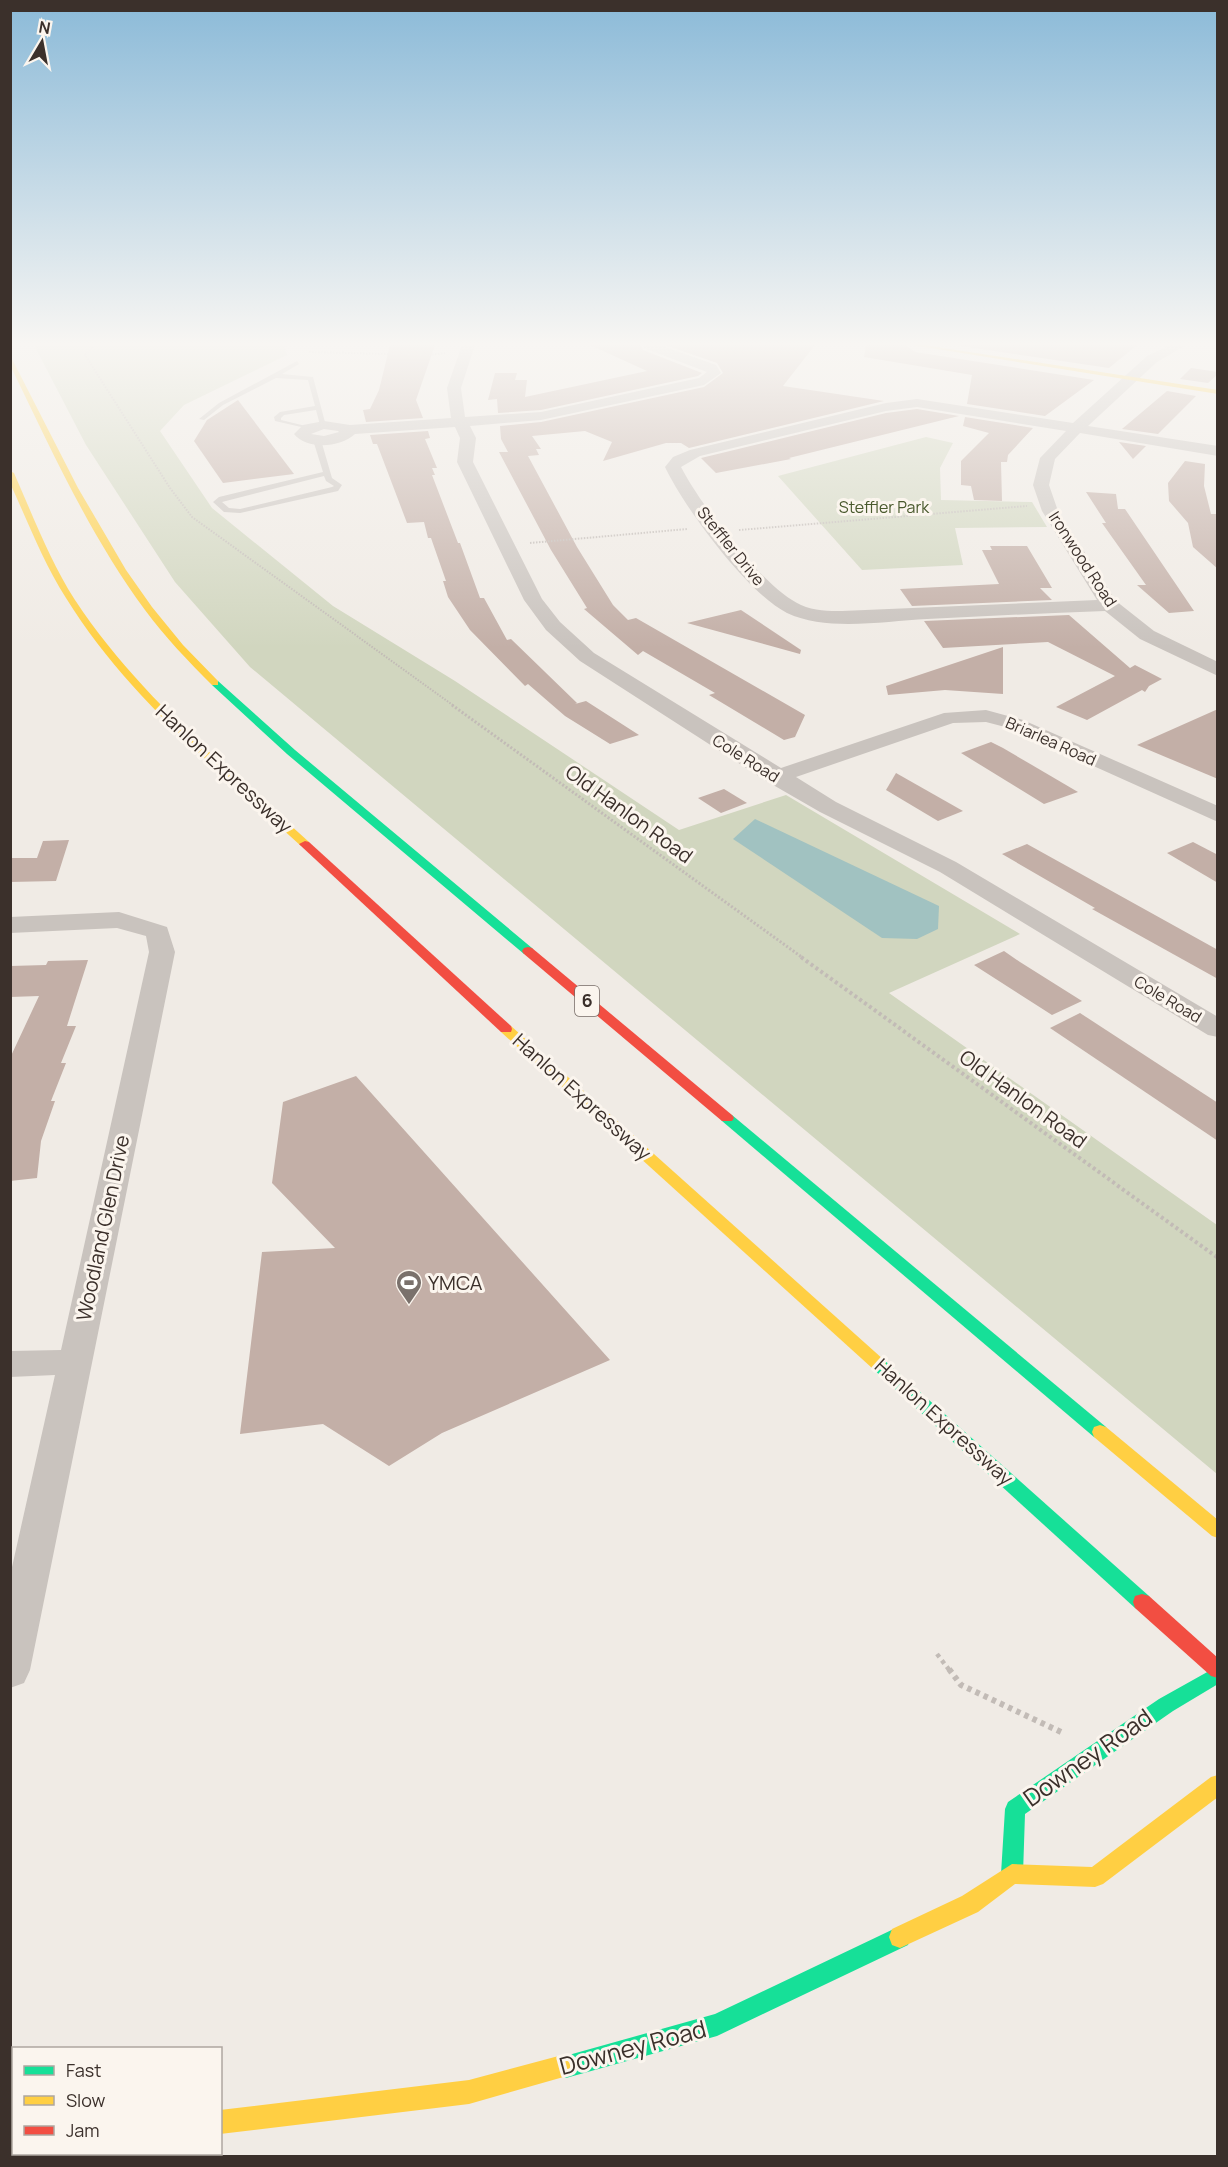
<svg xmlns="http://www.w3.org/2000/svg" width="1228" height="2167" font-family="Manrope,sans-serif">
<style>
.green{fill:#d1d6bf}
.water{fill:#a1c2c1}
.building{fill:#c3afa7}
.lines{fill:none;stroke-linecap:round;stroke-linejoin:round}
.path-far4{stroke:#c2bbb6;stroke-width:2;stroke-dasharray:1.5 1.5;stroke-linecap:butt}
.path-far3{stroke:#c2bbb6;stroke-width:3;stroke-dasharray:2 2;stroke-linecap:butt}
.path-far2{stroke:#c2bbb6;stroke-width:4;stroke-dasharray:3 3;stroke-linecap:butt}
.path-far1{stroke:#c2bbb6;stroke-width:4.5;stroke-dasharray:4 4;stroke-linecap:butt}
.path{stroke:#c2bbb6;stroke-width:6;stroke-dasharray:4.5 4.5;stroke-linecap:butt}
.lane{fill:#c9c3be;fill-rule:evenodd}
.street{fill:#c9c3be;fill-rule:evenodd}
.fast{fill:#16e098;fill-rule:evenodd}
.slow{fill:#ffcf43;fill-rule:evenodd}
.jam{fill:#f24e42;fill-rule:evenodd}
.labels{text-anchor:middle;stroke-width:6;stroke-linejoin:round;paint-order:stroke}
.far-park-label{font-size:16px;fill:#4a5a2e;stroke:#fbf5ee}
.far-street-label{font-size:16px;fill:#3b302b;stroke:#fbf5ee}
.shield{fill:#fbf5ee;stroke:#756b66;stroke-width:1.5}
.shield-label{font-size:18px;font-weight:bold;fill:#3b302b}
.street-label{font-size:20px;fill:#3b302b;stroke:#fbf5ee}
.poi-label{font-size:20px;fill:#3b302b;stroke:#fbf5ee;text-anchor:start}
.near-street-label{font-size:24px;fill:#3b302b;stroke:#fbf5ee}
</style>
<rect width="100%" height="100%" fill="#f0ebe5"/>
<g class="green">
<path d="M34 345H284L287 355 184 405 160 431 212 508 333 606 455 681 679 830 786 795 1020 934 889 993 1217 1225V1474L250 667 175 582 86 445Z"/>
<path d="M926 437 953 443 940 468 941 500 1032 502 1047 527 955 528 963 565 862 570 778 476Z"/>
</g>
<path class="water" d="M755 819 939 906 938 929 917 939 882 938 733 839Z"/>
<g class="building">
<path d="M390 345H435L416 400 423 418 366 422 363 410 370 409 379 390Z"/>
<path d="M590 345H641L643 350 702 373 698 376 541 410 498 413 497 399 488 400 495 373H517L515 380H527L525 397 647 371Z"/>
<path d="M665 345H815L783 386 884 401 689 448 681 443H666L603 461 612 442 585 431 532 436 541 449H536L539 455 528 456 577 547 613 605 628 620 636 618 805 715 795 737 784 740 709 695 715 693 643 651 638 655 584 609 587 608 551 550 499 452H508L501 439 500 426 541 422 704 387 723 373 717 363Z"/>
<path d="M866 345H906L915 352 1094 380 1045 416 967 404 972 375 864 357Z"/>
<path d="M954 345H1137L1109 368Z"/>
<path d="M1191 368 1218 372V374L1208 383 1180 379Z"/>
<path d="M1167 391 1196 396 1158 434 1122 429Z"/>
<path d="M238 400 294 474 223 483 194 441 207 420Z"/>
<path d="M917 409 959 416 789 458 791 459 716 473 701 458 886 413Z"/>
<path d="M965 417 1033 428 1008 455 1007 462H1001L1002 501 974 500 971 486 961 485V461L989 433 963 426Z"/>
<path d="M428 431 430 438 425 439 437 468H432L435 475H432L458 543H460L480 598H484L507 640 511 639 577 703 575 704 586 701 639 735 610 744 565 716 528 684 525 686 470 630 448 597 443 581H446L431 538H428L424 522 407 523 377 444H373L370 435Z"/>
<path d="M1119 442 1146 446 1133 459Z"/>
<path d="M1185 461 1205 464 1204 486 1211 514H1218V569L1193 547 1188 523 1169 501 1168 483Z"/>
<path d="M1086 492 1116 494 1118 509H1125L1194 611 1169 613 1137 585H1146L1102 523H1106Z"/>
<path d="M990 546H1027L1052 588H1040L1052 600 912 606 900 589 999 584 982 550H992Z"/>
<path d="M741 610 801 650 800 654 687 623Z"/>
<path d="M1069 615 1130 668 1135 665 1162 679 1149 686 1145 692 1142 690 1087 720 1056 707 1115 676 1048 642 943 648 924 621Z"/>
<path d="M1003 647V694L945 690 888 695 886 686Z"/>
<path d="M1218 709V779L1137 745Z"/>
<path d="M991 742 1003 748 1078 792 1044 804 961 753Z"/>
<path d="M896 773 963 811 938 821 886 790Z"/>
<path d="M724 789 747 803 721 813 698 798Z"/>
<path d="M69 840 56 881 10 882V858H37L43 841Z"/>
<path d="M1193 842 1218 855V883L1167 853Z"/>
<path d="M1027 844 1218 950V979L1092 909 1095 908 1002 854Z"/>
<path d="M1004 951 1020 962 1082 1001 1052 1015 974 965Z"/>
<path d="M88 960 67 1026H76L61 1063H66L51 1101H55L41 1141 37 1178 10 1181V1058L39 996 10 997V966L46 965 48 961Z"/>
<path d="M1080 1013 1218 1103V1141L1050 1028Z"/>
<path d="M356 1076 610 1360 442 1433 389 1466 323 1424 240 1434 262 1252 335 1248 272 1183 283 1102Z"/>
</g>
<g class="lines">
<g class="path-far4">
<path d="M94 345 85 355 170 488 192 517 454 706"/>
<path d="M309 352 429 355 445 353"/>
<path d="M739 530 1027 506"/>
<path d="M530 543 687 529"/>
</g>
<path class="path-far3" d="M452 705 803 958"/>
<path class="path-far2" d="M801 957 1218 1258"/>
<path class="path-far1" d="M937 1654 950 1671"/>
<path class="path" d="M949 1669 961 1685 1061 1732"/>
<g class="lane">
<path d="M297 361 299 364 282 374 313 377 326 426 320 425 316 410 284 415 281 418V420L310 427V429L275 421 274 417 280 412 315 406 308 380 276 378 223 405 204 420 199 419 219 403Z"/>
<path d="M317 438 321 440 332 478 342 485 338 491 240 513 224 512 213 502 219 497 323 472 313 440ZM324 476 326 481 334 486 332 487 240 509 229 508 222 502Z"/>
</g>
<g class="street">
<path d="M462 345H475L461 388 465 417 541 412 699 378 707 372 644 348 643 345H660L716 365 721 373 704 385 541 420 470 426 476 438 473 462 542 599 560 622 594 653 781 768 944 713 986 710 1023 720 1218 806V822L1009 728 986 722 953 723 796 777 836 802 956 862 1218 1017V1037L1208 1035 940 872 820 812 768 782 580 661 546 630 524 600 457 462 460 438 455 427 355 434C340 448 307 450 294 434L303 425 324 421 350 425 451 418 447 388ZM324 429 338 431 339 432 324 436 311 434Z"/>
<path d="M1170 345H1186L1157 362 1088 426 1218 446V456L1080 433 1055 459 1049 485 1058 511 1116 601 1154 631 1218 662V676L1140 639 1105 611C1046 613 986 616 927 619 884 621 828 632 787 613 747 593 684 507 665 467L673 457 690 450 886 403 917 399 1073 423 1147 356ZM917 407 1066 431 1040 458 1033 485 1042 511 1097 600 842 611C829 611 814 611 801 605 763 588 700 504 681 467L700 456 886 411Z"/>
<path d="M119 912 167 927 175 952 30 1670 24 1683 10 1688V1576L55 1375 10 1377V1351L61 1350 149 952 146 936 117 928 10 933V917Z"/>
</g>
<g class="fast">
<path d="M212 681H218L295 750 532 948 534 951 532 954H524L287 754 212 685Z"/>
<path d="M727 1114 732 1115 1106 1427 1108 1432 1106 1437 1100 1439 1094 1437 722 1121 720 1118 722 1115Z"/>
<path d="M878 1358 884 1360 1149 1596 1151 1602 1149 1608 1142 1610 1135 1608 872 1368 870 1364 872 1360Z"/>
<path d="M1218 1666V1684L1173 1711 1025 1814 1023 1874 1020 1881 1012 1884 1004 1881 1001 1874 1005 1809 1008 1802 1159 1699Z"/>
<path d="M900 1926 908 1929 911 1937 908 1945 717 2036 566 2078 558 2074 554 2066 558 2058 715 2014Z"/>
</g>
<g class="slow">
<path d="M912 345H924L1218 390V394Z"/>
<path d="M10 355 78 488 126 570 152 607 183 645 218 681V685H212C188 661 165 637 145 610 89 534 51 449 10 365Z"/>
<path d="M10 471 14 473C33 516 50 561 75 600 137 694 226 767 309 842V846H301C218 770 126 695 66 598 43 562 28 522 10 483Z"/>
<path d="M506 1025 511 1026 884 1360 886 1364 884 1368 878 1370 872 1368 501 1032 500 1029 501 1026Z"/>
<path d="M1100 1425 1106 1427 1218 1520V1538L1212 1536 1094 1437 1092 1432 1094 1427Z"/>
<path d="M1218 1775V1797L1103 1884 1095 1887 1015 1884 978 1912 900 1948 892 1945 889 1937 892 1929 962 1896 1012 1864 1092 1867 1211 1777Z"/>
<path d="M566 2054 574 2058 578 2066 574 2074 469 2104 220 2134V2110L469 2080Z"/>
<path d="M14 2135V2154H23L20 2156H10V2136Z"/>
</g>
<g class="jam">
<path d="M305 841 309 842 511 1026 512 1029 511 1032H501L301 846 299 844Z"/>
<path d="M528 947 532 948 732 1115 734 1118 732 1121H722L524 954 522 951 524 948Z"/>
<path d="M1142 1594 1149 1596 1218 1658V1678L1211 1676 1135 1608 1133 1602 1135 1596Z"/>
</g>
</g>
<linearGradient id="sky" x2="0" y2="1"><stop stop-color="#8bbad8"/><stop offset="0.53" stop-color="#f8f6f3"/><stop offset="1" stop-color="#f8f6f3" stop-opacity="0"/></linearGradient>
<rect width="1228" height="648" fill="url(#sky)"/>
<defs>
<symbol id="stadium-pin" viewBox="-11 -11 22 30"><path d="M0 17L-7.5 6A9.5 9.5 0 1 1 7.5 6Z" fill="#7a716c" stroke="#fbf5ee"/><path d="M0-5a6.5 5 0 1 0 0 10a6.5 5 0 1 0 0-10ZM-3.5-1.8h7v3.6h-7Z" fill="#fff"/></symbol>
</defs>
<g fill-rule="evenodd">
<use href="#stadium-pin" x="394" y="1268" width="30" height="40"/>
</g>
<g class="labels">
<g class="far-park-label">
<text x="884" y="513">Steffler Park</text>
</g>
<g class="far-street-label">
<text transform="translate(731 546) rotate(51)" y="6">Steffler Drive</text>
<text transform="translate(1083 559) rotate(57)" y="6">Ironwood Road</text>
<text transform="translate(1051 741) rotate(24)" y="6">Briarlea Road</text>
<text transform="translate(746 758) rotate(32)" y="6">Cole Road</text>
<text transform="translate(1168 999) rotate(31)" y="6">Cole Road</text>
</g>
<rect class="shield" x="575" y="986" width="24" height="30" rx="4.5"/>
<g class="shield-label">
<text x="587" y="1007">6</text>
</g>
<g class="street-label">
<text transform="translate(224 769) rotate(43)" y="7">Hanlon Expressway</text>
<text transform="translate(629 814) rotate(36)" y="7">Old Hanlon Road</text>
<text transform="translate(582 1097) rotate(42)" y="7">Hanlon Expressway</text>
<text transform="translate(1023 1099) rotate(36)" y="7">Old Hanlon Road</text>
<text transform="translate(103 1228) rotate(-78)" y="7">Woodland Glen Drive</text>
<text transform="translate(944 1422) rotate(42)" y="7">Hanlon Expressway</text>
</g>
<g class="poi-label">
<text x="428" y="1290">YMCA</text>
</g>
<g class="near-street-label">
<text transform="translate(1088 1758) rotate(-35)" y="8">Downey Road</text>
<text transform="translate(633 2048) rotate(-15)" y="8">Downey Road</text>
</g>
</g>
<rect width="1228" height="2167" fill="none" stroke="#3b302b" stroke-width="24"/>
<rect x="12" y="2047" width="210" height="108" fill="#fbf5ee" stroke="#aea6a0" stroke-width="1.5"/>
<rect x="24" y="2066" width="30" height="9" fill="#16e098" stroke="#aea6a0" stroke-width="1.5"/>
<text x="66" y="2077" font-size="18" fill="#3b302b">Fast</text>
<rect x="24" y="2096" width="30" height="9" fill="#ffcf43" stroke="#aea6a0" stroke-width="1.5"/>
<text x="66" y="2107" font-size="18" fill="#3b302b">Slow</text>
<rect x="24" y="2126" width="30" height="9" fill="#f24e42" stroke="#aea6a0" stroke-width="1.5"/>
<text x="66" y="2137" font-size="18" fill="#3b302b">Jam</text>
<g transform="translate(42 42) rotate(10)" stroke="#fbf5ee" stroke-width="4.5" paint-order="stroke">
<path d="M0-4.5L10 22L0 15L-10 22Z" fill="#3b302b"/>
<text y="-9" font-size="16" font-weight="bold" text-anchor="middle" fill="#3b302b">N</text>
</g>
</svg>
